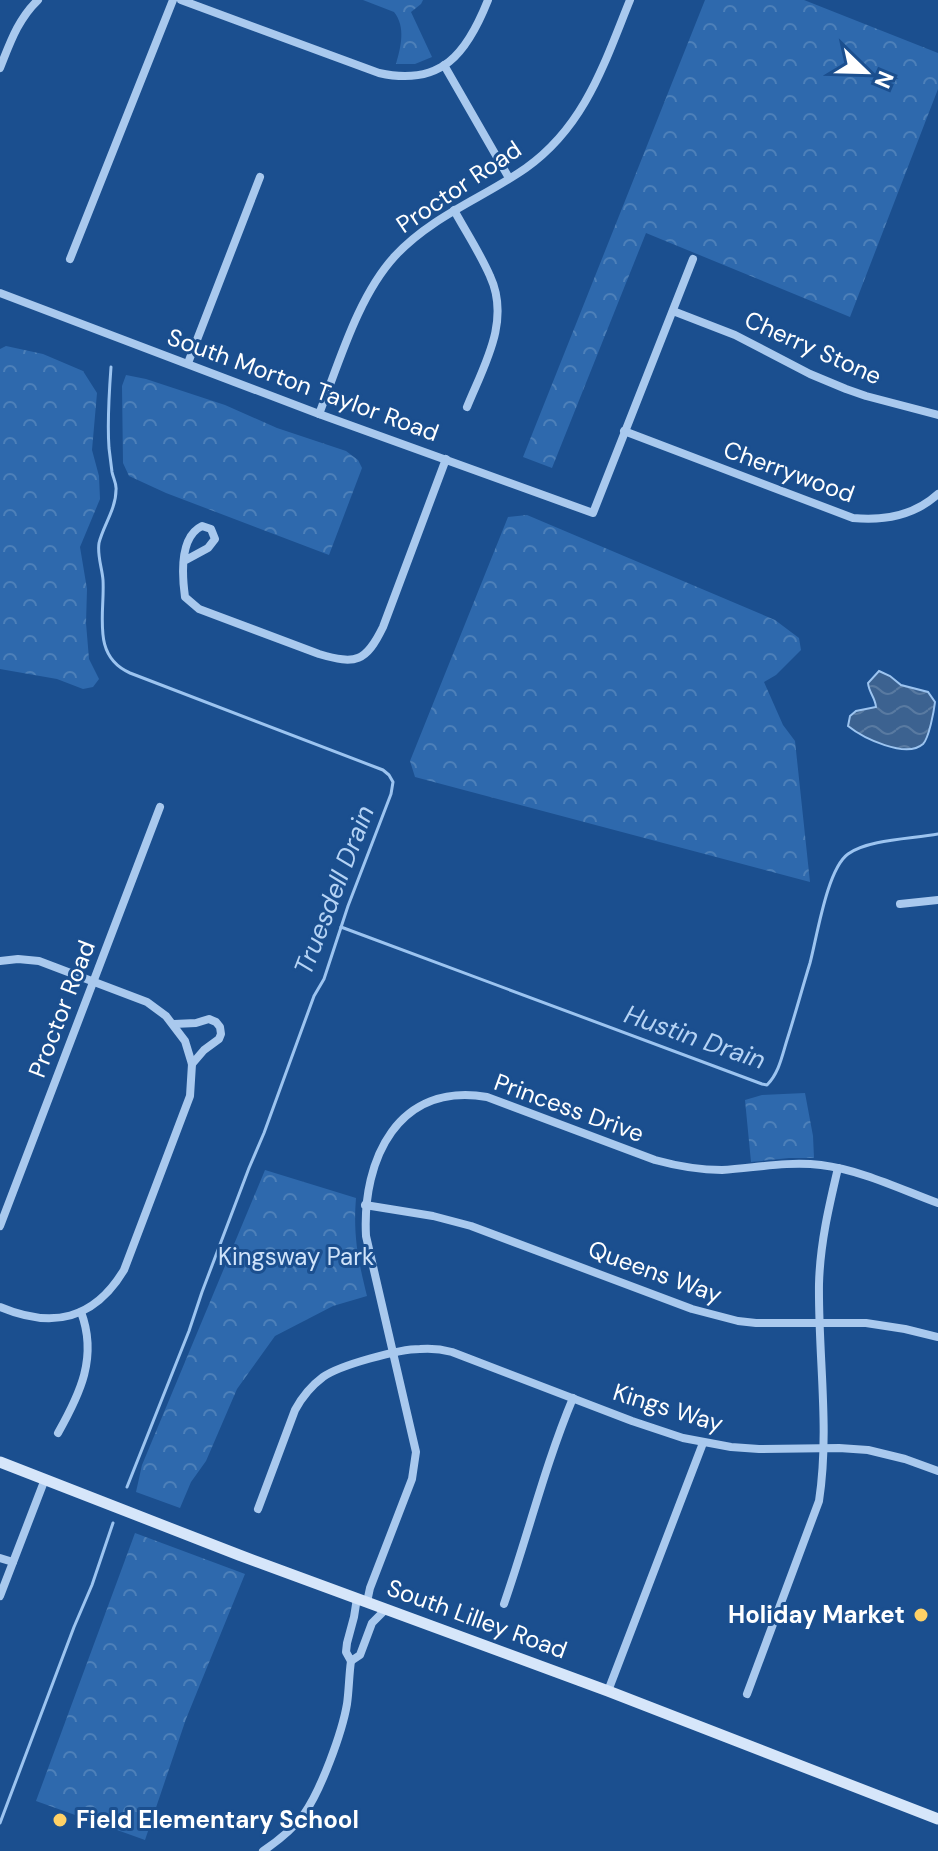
<svg xmlns="http://www.w3.org/2000/svg" width="938" height="1851" font-family="'DM Sans',sans-serif">
<style>
.forest{fill:url(#forest-crowns)}
.water{fill:url(#water-waves);stroke:#9cc4f0;stroke-width:2}
.lines{fill:none;stroke-linecap:round;stroke-linejoin:round}
.stream{stroke:#9cc4f0;stroke-width:3}
.street{stroke:#a9c9ee;stroke-width:8}
.secondary{stroke:#d6e6fa;stroke-width:11}
.poi-dot{fill:#ffd166;stroke:#1b4f8f;stroke-width:3}
.labels{text-anchor:middle;stroke-width:6;stroke-linejoin:round;paint-order:stroke}
.street-label{font-size:24px;fill:#fff;stroke:#1b4f8f}
.park-label{font-size:24px;fill:#cfe3fa;stroke:#1b4f8f}
.poi-label{font-size:24px;font-weight:bold;fill:#fff;stroke:#1b4f8f;text-anchor:end}
.water-label{font-size:26px;font-style:italic;fill:#b5d3f5;stroke:#1b4f8f}
</style>
<defs>
<pattern id="forest-crowns" width="20" height="18" patternUnits="userSpaceOnUse" patternTransform="scale(2)"><rect width="20" height="18" fill="#2e69ad"/><path d="M2 6a3 3 0 1 1 6 0M12 15a3 3 0 1 1 6 0" fill="none" stroke="#4d80b9"/></pattern>
<pattern id="water-waves" width="16" height="10" patternUnits="userSpaceOnUse" patternTransform="scale(2)"><rect width="16" height="10" fill="#3c6290"/><path d="M0 5q4-4 8 0t8 0" fill="none" stroke="#597aa1"/></pattern>
</defs>
<rect width="100%" height="100%" fill="#1b4f8f"/>
<g class="forest">
<path d="M363 0H423L421 4 411 12 432 57 415 64H396C401 47 406 27 394 12Z"/>
<path d="M705 0H804L938 53V89L850 317 646 233 552 468 523 457Z"/>
<path d="M6 346 43 354 83 371 97 393 92 450 99 476 100 499 80 547 87 589 86 623 89 659 99 679 93 687 83 689 57 679 0 669V349Z"/>
<path d="M126 375 146 379 225 405 277 428 346 451 358 460 362 468 329 555 166 493 129 476 123 463 122 386Z"/>
<path d="M527 515 775 620 799 638 801 650 776 675 764 682 783 725 795 741 810 882 415 777 410 761 508 517Z"/>
<path d="M805 1093 813 1136 814 1158H789L751 1162 745 1100 762 1095Z"/>
<path d="M265 1170 356 1198C353 1235 358 1260 367 1296L333 1306 275 1336 237 1389 206 1461 191 1482 180 1508 136 1492 142 1465Z"/>
<path d="M135 1533 245 1574 186 1719 145 1840 36 1801Z"/>
</g>
<path class="water" d="M879 671 890 676 901 685 928 692 935 702C934 711 929 738 923 744 906 759 863 738 848 726L850 716 856 711 876 707C875 697 869 693 868 683Z"/>
<g class="lines">
<g class="stream">
<path d="M111 367C109 394 107 421 109 448 110 456 111 464 112 472 113 478 117 484 116 490 116 509 103 526 99 543 97 556 102 567 103 580 105 614 91 656 130 673L383 770 389 775 393 782 391 794 348 906 324 979 314 996 264 1133 249 1168 202 1292 189 1331 127 1487"/>
<path d="M341 927 762 1084 767 1085C779 1073 782 1056 787 1040 795 1015 802 989 810 963 817 937 827 869 848 854 869 839 913 839 938 834"/>
<path d="M0 1823 74 1627 92 1585 113 1523"/>
</g>
<g class="street">
<path d="M181 0 379 73C442 87 467 53 488 0"/>
<path d="M444 65 509 178"/>
<path d="M0 68C10 43 18 19 38 0"/>
<path d="M454 210C466 232 480 253 490 276 511 321 484 365 467 407"/>
<path d="M70 259 173 0"/>
<path d="M0 293 319 414 593 513 693 259"/>
<path d="M673 311 735 335 810 374 846 389 866 396 938 415"/>
<path d="M188 363 260 177"/>
<path d="M319 414C339 363 358 296 395 256 432 216 483 198 526 168 585 126 604 64 630 0"/>
<path d="M624 431 853 518C885 521 914 516 938 494"/>
<path d="M184 561 208 548 215 539 211 529 202 526C179 537 182 575 185 597L199 609 319 654C356 665 366 662 383 627L446 459"/>
<path d="M900 904 938 900"/>
<path d="M0 961 18 959 39 961 147 1002 166 1016 185 1041 192 1064 190 1096 124 1270C94 1320 52 1329 0 1307"/>
<path d="M174 1024 196 1023 209 1019 216 1022 220 1027 221 1034 219 1039 204 1050 192 1064"/>
<path d="M365 1205 433 1216 471 1226 692 1309 738 1321 756 1323H866L905 1329 938 1337"/>
<path d="M0 1226 160 807"/>
<path d="M58 1433C80 1394 98 1357 81 1312"/>
<path d="M258 1509 295 1410C302 1397 311 1386 323 1377 340 1365 399 1349 420 1349 431 1348 441 1349 452 1352L632 1421 683 1438 731 1447 759 1449 839 1448 868 1450 905 1459 938 1471"/>
<path d="M0 1558 13 1562"/>
<path d="M0 1596 45 1479"/>
<path d="M357 1598 354 1617 347 1643 346 1652 351 1661 360 1655 372 1623 386 1609"/>
<path d="M367 1602 370 1588 412 1479 416 1452 366 1236C362 1159 398 1082 487 1097L655 1160C677 1166 699 1170 722 1170 755 1168 787 1161 821 1165 861 1170 900 1189 938 1203"/>
<path d="M504 1604C528 1535 545 1465 573 1398"/>
<path d="M608 1691 703 1443"/>
<path d="M747 1694 819 1501C830 1429 818 1356 819 1284 820 1244 829 1206 838 1168"/>
<path d="M263 1851C278 1841 293 1829 304 1814 321 1790 342 1733 347 1704 349 1690 349 1675 351 1661"/>
</g>
<path class="secondary" d="M0 1462 239 1555 608 1691 938 1819"/>
</g>
<g class="poi-dot">
<circle cx="921" cy="1615" r="8"/>
<circle cx="60" cy="1820" r="8"/>
</g>
<g class="labels">
<g class="street-label">
<text transform="translate(459 187) rotate(-34)" y="8">Proctor Road</text>
<text transform="translate(813 348) rotate(24)" y="8">Cherry Stone</text>
<text transform="translate(303 385) rotate(20)" y="8">South Morton Taylor Road</text>
<text transform="translate(789 472) rotate(20)" y="8">Cherrywood</text>
<text transform="translate(62 1009) rotate(-69)" y="8">Proctor Road</text>
<text transform="translate(569 1108) rotate(20)" y="8">Princess Drive</text>
<text transform="translate(655 1272) rotate(20)" y="8">Queens Way</text>
<text transform="translate(668 1408) rotate(17)" y="8">Kings Way</text>
<text transform="translate(477 1619) rotate(20)" y="8">South Lilley Road</text>
</g>
<g class="park-label">
<text x="296" y="1265">Kingsway Park</text>
</g>
<g class="poi-label">
<text x="905" y="1623">Holiday Market</text>
<text x="76" y="1828" text-anchor="start">Field Elementary School</text>
</g>
<g class="water-label">
<text transform="translate(334 890) rotate(-69)" y="9">Truesdell Drain</text>
<text transform="translate(695 1037) rotate(19)" y="9">Hustin Drain</text>
</g>
</g>
<g transform="translate(866 72) rotate(113)" stroke="#1b4f8f" stroke-width="6" paint-order="stroke">
<path d="M0-6L14 30L0 20L-14 30Z" fill="#ffffff"/>
<text y="-12" font-size="22" font-weight="bold" text-anchor="middle" fill="#ffffff">N</text>
</g>
</svg>
